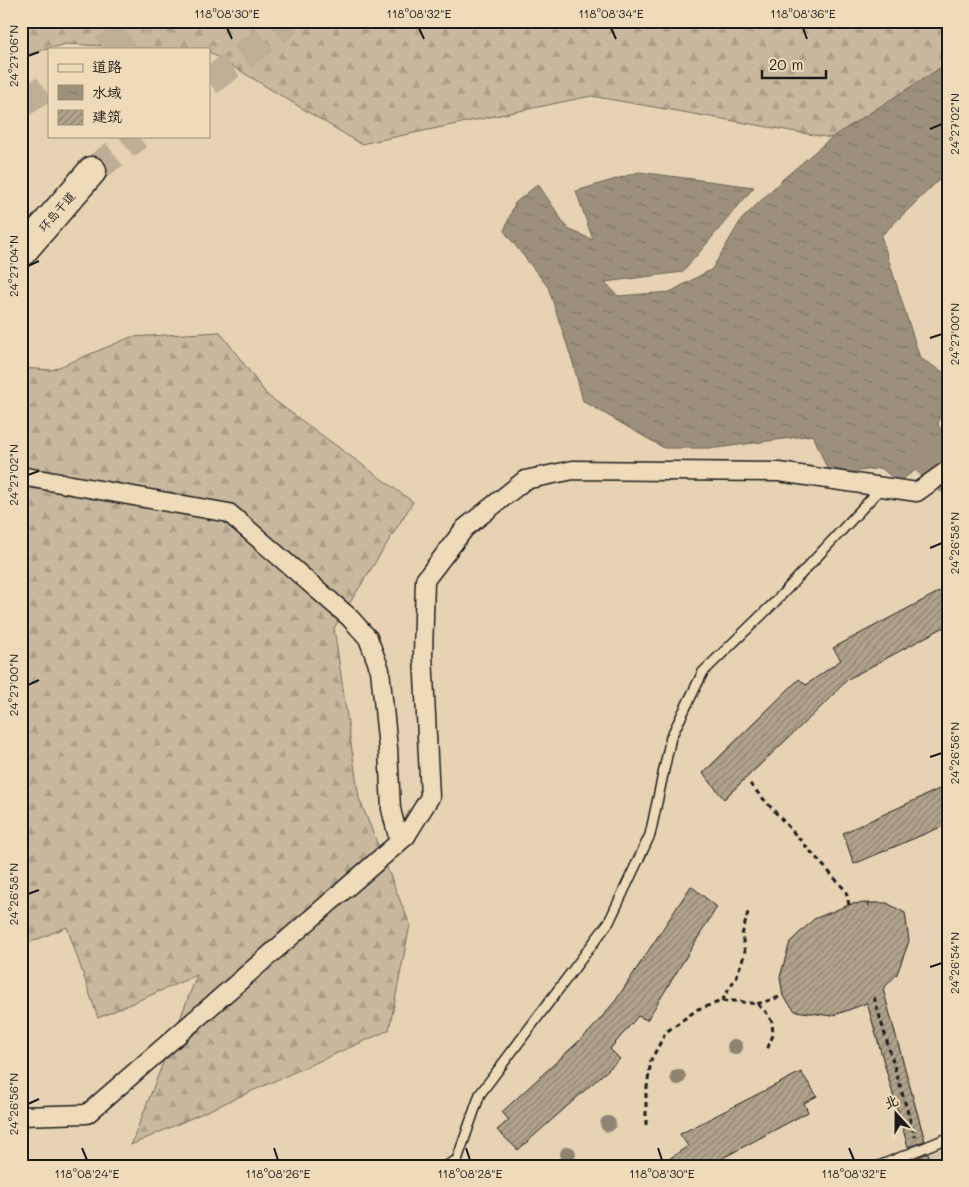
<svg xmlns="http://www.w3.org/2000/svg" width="969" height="1187" font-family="Mali,'LXGW WenKai TC',sans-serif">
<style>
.built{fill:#d7c5a7}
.forest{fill:url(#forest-firs);stroke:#726a5c}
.water{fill:url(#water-ripples);stroke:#696255}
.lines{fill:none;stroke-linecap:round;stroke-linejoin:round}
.river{stroke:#9c907b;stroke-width:39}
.building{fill:url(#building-hatch);stroke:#1c1c1c}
.highway-tunnel{stroke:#beae95;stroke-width:28;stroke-dasharray:28 14;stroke-linecap:butt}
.lane-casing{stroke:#1c1c1c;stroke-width:12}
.street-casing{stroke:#1c1c1c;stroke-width:21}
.highway-casing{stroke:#1c1c1c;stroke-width:31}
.path{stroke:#1c1c1c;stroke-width:3;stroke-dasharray:5 4;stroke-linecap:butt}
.lane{stroke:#efdbb9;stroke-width:9}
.street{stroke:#efdbb9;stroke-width:18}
.highway{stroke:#efdbb9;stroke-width:28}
.tree{fill:#8f8472}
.ticks{fill:none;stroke:#1c1c1c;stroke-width:2}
.labels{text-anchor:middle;stroke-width:5;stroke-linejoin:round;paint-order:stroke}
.street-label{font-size:12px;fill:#1c1c1c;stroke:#efdbb9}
.neatline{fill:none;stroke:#1c1c1c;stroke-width:2}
.ticks-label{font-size:12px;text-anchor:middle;fill:#1c1c1c}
</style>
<defs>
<pattern id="forest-firs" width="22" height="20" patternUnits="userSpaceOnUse" patternTransform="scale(1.25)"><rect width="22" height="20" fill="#c9b89d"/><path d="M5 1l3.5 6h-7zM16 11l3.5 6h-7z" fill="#ac9e87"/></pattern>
<pattern id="water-ripples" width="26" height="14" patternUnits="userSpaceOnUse" patternTransform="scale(1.25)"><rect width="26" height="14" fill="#9c907b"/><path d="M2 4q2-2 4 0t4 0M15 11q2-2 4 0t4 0" fill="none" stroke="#7e7564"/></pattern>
<pattern id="building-hatch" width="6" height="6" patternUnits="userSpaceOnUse" patternTransform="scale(1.25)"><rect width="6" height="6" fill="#b1a38b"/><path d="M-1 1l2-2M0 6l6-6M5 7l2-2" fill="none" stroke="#8f8471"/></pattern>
</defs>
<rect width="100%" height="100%" fill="#e7d3b3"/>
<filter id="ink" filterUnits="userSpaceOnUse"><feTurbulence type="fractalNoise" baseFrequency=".02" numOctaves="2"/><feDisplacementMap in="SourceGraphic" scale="10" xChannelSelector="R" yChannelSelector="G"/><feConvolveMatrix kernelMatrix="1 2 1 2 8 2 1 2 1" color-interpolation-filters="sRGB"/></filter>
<g filter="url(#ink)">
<path class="built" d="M948 1147V1166H894L896 1164Z"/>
<g class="forest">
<path d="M21 21H948V63L831 138 591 96 361 144 209 52V49H158L66 44 21 56Z"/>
<path d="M220 332 267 395 413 502 334 628 359 798 410 925 389 1030 131 1145 197 975 98 1018 67 927 21 946V368L52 370 131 337Z"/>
</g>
<path class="water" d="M948 63V171L881 236 920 358 948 375 938 425 948 438V448L898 482 881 468 830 475 813 435 717 448H664L583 401 573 363 548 287 504 231 515 203 538 184 568 229 593 240 576 191 639 172 754 187 683 272 605 282 618 296 670 292 712 269 741 220 783 179 831 138Z"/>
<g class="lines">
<path class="river" d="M931 459 948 474"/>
</g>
<g class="building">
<path d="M948 587V625L848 679 823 705 724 799 703 773 799 679 806 685 841 660 833 648Z"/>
<path d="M948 785V824L854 864 843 833Z"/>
<path d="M691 886 717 907 647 1020 638 1016 610 1049 620 1059 518 1150 497 1130 509 1120 502 1112 591 1030 616 1000Z"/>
<path d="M866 903 869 906 868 903H887L905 913 909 941 897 974 883 989 925 1141 908 1147 867 1003 832 1016 795 1011 783 996 780 977 790 942 814 919 851 904Z"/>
<path d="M801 1072 817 1096 804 1103 808 1112 708 1166H659L688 1146 680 1134Z"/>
<path d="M928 1153 932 1166H913L912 1160Z"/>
</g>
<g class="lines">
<g class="highway-tunnel">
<path d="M104 49 145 21"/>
<path d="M209 82 289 21"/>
<path d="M21 104 49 86"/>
<path d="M92 171 138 136"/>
</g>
<defs>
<g id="lane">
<path d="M446 1166 457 1160 480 1094 609 922 650 835 671 737 703 672 775 602 882 487"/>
<path d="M879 1166 948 1138"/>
</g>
<g id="street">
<path d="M21 476 229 513 349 617 368 638 380 670 388 748 391 809 397 833 406 836 430 797 423 655 425 580 465 528 525 480 573 470 779 472 917 492 948 470"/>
<path d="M21 1116 87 1114 406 836"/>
</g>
<path id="highway" d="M21 253 92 171"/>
</defs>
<use href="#lane" class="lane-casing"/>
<use href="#street" class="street-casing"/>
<use href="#highway" class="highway-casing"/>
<g class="path">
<path d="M750 784 846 891 849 905"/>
<path d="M874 997 915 1137"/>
<path d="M722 1001 736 977 745 953 742 935 748 912"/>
<path d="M757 1004 783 996"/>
<path d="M646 1125V1094L651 1060 666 1032 698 1009 722 1001H737L757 1004 766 1012 772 1022 773 1035 767 1050"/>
</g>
<use href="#lane" class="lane"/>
<use href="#street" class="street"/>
<use href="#highway" class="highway"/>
</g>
<g class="tree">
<circle cx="735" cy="1047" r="8"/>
<circle cx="678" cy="1077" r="8"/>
<circle cx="608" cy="1124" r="8"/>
<circle cx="568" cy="1154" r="8"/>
</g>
</g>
<path class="ticks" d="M227 28 232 39M419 28 424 39M611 28 616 39M803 28 807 39M28 56 39 52M930 129 942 124M28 266 39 261M930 338 942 334M28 475 39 471M930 548 942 543M28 685 39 680M930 757 942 753M28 894 39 890M930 967 942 963M28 1104 39 1099M82 1148 87 1160M274 1148 278 1160M466 1148 470 1160M658 1148 662 1160M849 1148 854 1160"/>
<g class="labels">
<g class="street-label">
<text transform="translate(57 212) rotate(-49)" y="4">环岛干道</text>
</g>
</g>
<rect width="969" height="1187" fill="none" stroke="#efdbb9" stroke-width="55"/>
<rect x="48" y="48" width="162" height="90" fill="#efdbb9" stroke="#9b8f7a"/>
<rect x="58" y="64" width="25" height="8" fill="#efdbb9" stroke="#9b8f7a"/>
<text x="92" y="72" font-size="15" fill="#1c1c1c">道路</text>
<rect x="58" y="85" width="25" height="15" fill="url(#water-ripples)" stroke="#9b8f7a"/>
<text x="92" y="98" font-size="15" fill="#1c1c1c">水域</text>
<rect x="58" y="110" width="25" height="15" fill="url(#building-hatch)" stroke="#9b8f7a"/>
<text x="92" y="122" font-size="15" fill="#1c1c1c">建筑</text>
<g transform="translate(896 1114) rotate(339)" stroke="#efdbb9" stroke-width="4" paint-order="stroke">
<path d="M0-4L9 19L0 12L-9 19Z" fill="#1c1c1c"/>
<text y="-8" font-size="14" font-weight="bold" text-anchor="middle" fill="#1c1c1c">北</text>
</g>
<path d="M762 70v8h64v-8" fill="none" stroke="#1c1c1c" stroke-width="2.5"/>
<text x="769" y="70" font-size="15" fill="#1c1c1c" stroke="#efdbb9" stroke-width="4" paint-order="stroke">20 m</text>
<rect x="28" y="28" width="914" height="1132" class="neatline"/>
<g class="ticks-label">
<text x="227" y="18">118°08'30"E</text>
<text x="419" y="18">118°08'32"E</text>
<text x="611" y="18">118°08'34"E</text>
<text x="803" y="18">118°08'36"E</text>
<text transform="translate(14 56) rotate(-90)" y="4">24°27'06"N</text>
<text transform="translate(955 124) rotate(-90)" y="4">24°27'02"N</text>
<text transform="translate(14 266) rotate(-90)" y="4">24°27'04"N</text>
<text transform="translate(955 334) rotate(-90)" y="4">24°27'00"N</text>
<text transform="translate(14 475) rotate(-90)" y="4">24°27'02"N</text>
<text transform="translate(955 543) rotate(-90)" y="4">24°26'58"N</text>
<text transform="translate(14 685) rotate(-90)" y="4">24°27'00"N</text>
<text transform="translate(955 753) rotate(-90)" y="4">24°26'56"N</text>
<text transform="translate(14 894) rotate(-90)" y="4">24°26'58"N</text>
<text transform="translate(955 963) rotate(-90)" y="4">24°26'54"N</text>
<text transform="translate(14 1104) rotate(-90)" y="4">24°26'56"N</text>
<text x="87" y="1178">118°08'24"E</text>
<text x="278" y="1178">118°08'26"E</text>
<text x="470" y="1178">118°08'28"E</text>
<text x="662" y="1178">118°08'30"E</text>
<text x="854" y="1178">118°08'32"E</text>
</g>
</svg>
